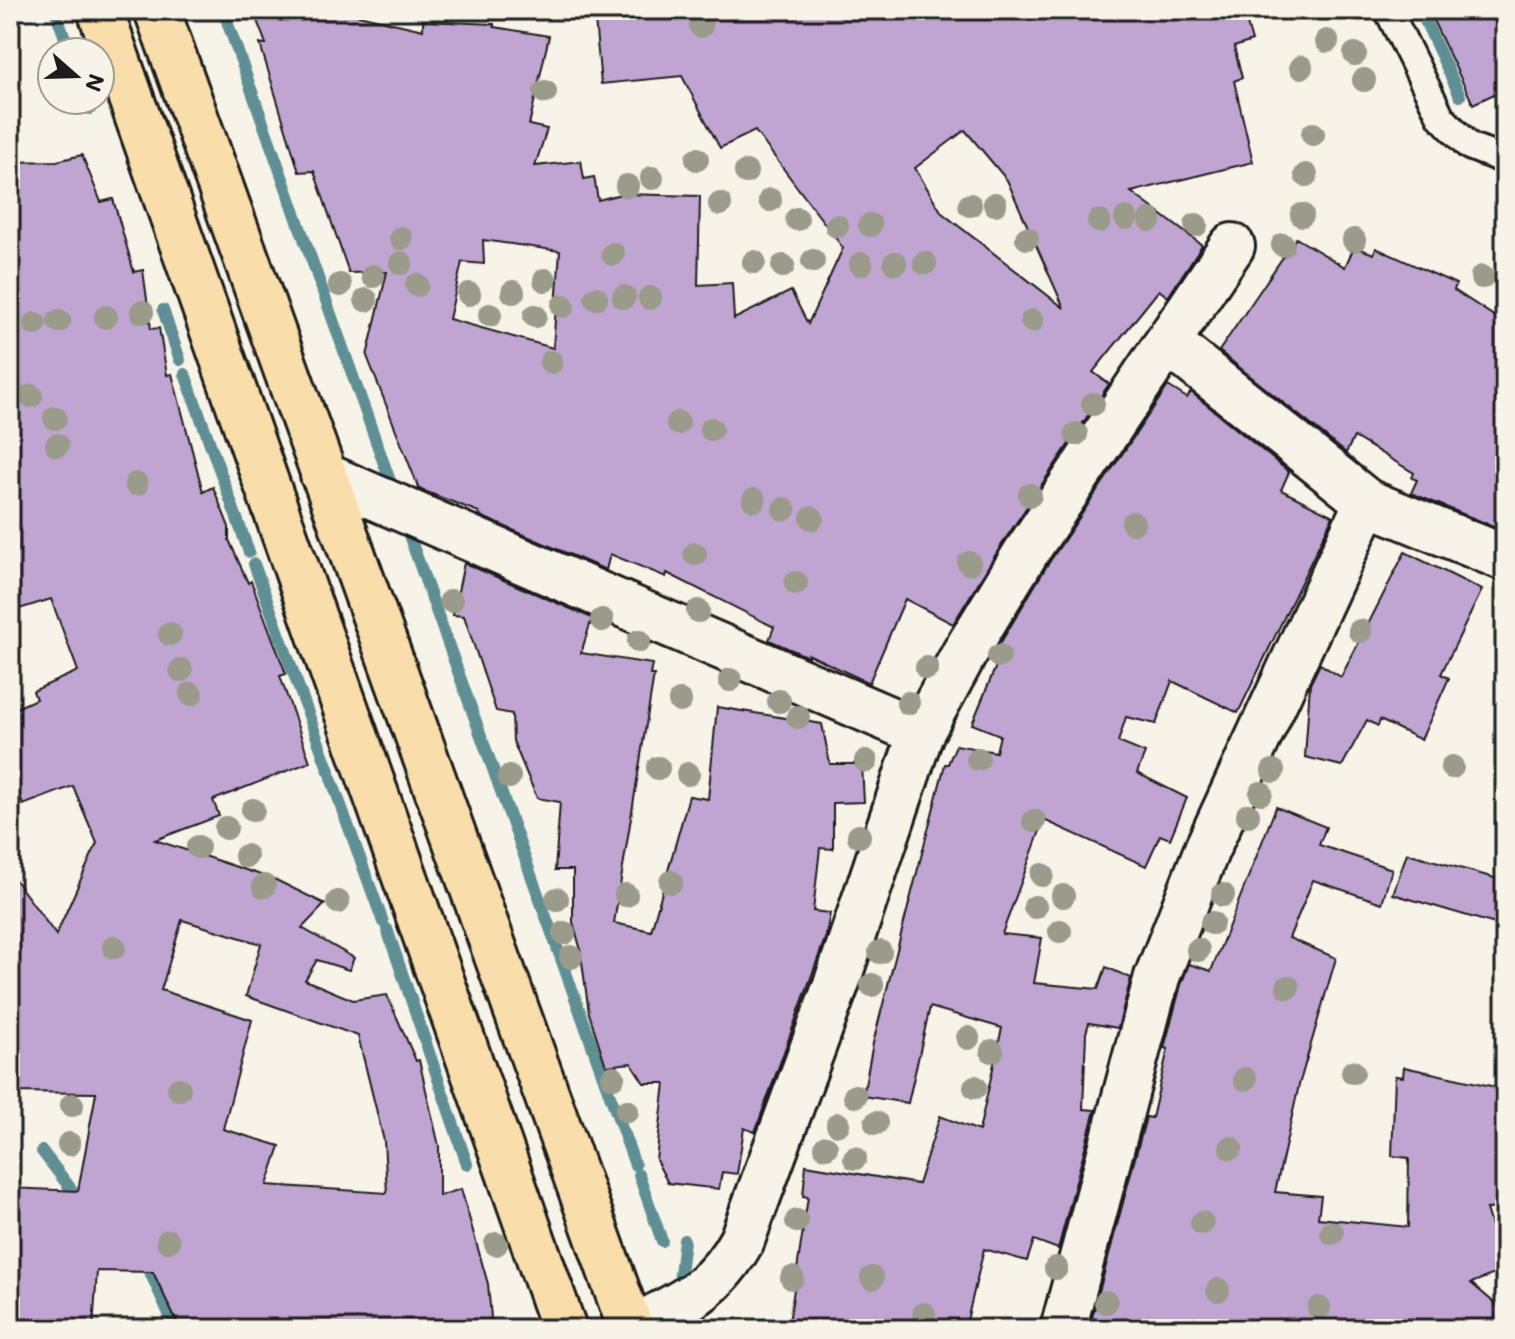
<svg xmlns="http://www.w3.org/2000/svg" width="1515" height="1339" font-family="Mali,sans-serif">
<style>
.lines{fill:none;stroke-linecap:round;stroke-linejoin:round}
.stream{stroke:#5e8f95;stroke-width:12}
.building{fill:#c0a5d3;stroke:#1c1c1c;stroke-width:2;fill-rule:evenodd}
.service-casing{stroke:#1c1c1c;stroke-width:32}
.minor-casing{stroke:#1c1c1c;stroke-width:50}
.primary-casing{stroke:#1c1c1c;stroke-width:50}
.service{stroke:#f7f3e8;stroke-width:26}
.minor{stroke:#f7f3e8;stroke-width:44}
.primary{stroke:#f9deab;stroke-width:44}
.tree{fill:#9a9b8a}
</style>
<rect width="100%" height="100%" fill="#f7f3e8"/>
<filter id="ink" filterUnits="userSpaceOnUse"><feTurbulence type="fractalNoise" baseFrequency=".0125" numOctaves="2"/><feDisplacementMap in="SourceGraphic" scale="16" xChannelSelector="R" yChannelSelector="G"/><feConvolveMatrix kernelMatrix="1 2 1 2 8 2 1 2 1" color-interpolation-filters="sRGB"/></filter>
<g filter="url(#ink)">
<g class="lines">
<g class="stream">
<path d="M55 10 70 52"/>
<path d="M223 10 394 492"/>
<path d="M1420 10 1460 96"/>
<path d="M87 100 90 109"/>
<path d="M163 310 180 360"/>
<path d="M185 374 249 552"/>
<path d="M404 521 635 1165"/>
<path d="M254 564 329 771"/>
<path d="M331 778 383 922"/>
<path d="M387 929 467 1164"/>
<path d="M42 1151 81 1202"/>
<path d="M639 1175 662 1241"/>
<path d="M144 1259 176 1329"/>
<path d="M678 1291 684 1240"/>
</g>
</g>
<g class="building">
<path d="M253 10H337L423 30V21L494 24V27L549 36 529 125 547 129 535 166 581 161 584 179 594 177 598 200 621 194 700 196 698 285 732 283 734 319 791 291 808 324 843 248 755 131 720 148 682 76 601 84 595 20 691 10H1243L1252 41 1234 47 1242 78 1234 81 1253 162 1131 192 1202 245 1168 297 1159 290 1093 372 1109 384 1004 541 953 624 905 599 869 683 808 654V657L769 640 774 627 667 573 666 577 610 554 606 570 478 515 479 512 419 489 367 356 387 272 349 273 314 171 299 172 260 44H266ZM965 130 1007 180 1064 308 942 213 915 168ZM483 240 560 251 553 348 449 319 462 262 484 264Z"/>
<path d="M1428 10H1505V89L1473 104Z"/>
<path d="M82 155 101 202 113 199 134 272 143 270 151 329 159 328 167 375 172 374 203 492 213 487 229 527V540L248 583 251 581 286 674 280 676 310 762 213 800 219 816 155 840 276 880 325 904 302 928 354 958 349 970 317 960 305 980 353 1000 387 995 416 1061 419 1060 439 1146V1196L461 1189 488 1284 492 1329H180L153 1272 97 1271 93 1329H10V1188L78 1191 96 1093 10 1092V873L56 935 97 843 73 786 23 805 10 769V711L36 699 33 691 78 671 51 599 10 612V162L57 161ZM182 920 261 944 246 996 358 1036 384 1141 387 1193 267 1185 280 1146 223 1129 252 1020 161 990Z"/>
<path d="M1296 238 1345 267 1354 247 1374 254 1376 248 1456 284 1454 290 1494 316 1505 319V531L1411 493 1417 480 1412 478 1414 473 1354 437 1346 453 1219 351Z"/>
<path d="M1168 386 1187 398 1191 392 1289 472 1281 490 1333 516 1238 713 1172 681 1156 724 1126 717 1118 742 1145 753 1137 773 1187 798 1170 839 1160 835 1146 866 1044 820 1002 934 1042 938 1034 983 1098 989 1106 967 1131 978 1118 1028 1089 1023 1086 1033 1083 1109 1095 1110 1058 1249 1034 1240 1027 1261 984 1249 965 1329H788L808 1197 803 1196 806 1165 918 1184 940 1116 979 1131 1002 1028 930 1007 908 1103 863 1096 873 1043 945 764H948L956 745 996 752 1000 735 972 724 1003 649 998 647 1046 567Z"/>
<path d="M1405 552 1482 590 1441 674 1449 678 1421 740 1380 720 1378 726 1367 720 1342 766 1305 757 1310 684 1320 664 1341 677Z"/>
<path d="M464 563 592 618 581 653 652 664 650 675H654L614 923 651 931 689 796 708 799 717 707 822 724 830 764H862L864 802 833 803V849L820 848 813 911 830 913 826 936 755 1132 744 1128 737 1174 722 1172 719 1189 668 1183 656 1160 665 1083H644L631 1063 606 1066 589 1013 580 947 573 922V870H555L560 802 537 798 513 741 512 714 496 711 464 616 453 615Z"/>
<path d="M1276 807 1326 827 1319 845 1392 869 1382 903 1313 880 1289 938 1336 958 1299 1085 1275 1192 1321 1196 1318 1218 1408 1227 1409 1158 1392 1156 1395 1076 1403 1077 1404 1067 1505 1089V1208L1486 1209 1505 1270 1471 1283 1505 1312V1329H1089L1146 1117 1152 1118 1168 1049 1164 1048 1181 985 1189 964 1211 971Z"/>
<path d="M1407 853 1505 881V927L1393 894Z"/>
</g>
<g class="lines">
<defs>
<path id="service" d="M1388 10 1441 117 1469 146 1505 160"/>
<g id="minor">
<path d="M1169 343 1367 502 1505 558"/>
<path d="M323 475 921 733"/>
<path d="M631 1329C682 1302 713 1293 742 1240L837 982 921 733 964 654 1025 554 1232 246"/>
<path d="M1063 1329 1157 977 1207 849 1367 502"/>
</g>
<g id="primary">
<path d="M100 10 564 1329"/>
<path d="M157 10 631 1329"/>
</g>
</defs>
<use href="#service" class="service-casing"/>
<use href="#minor" class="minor-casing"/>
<use href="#primary" class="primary-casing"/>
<use href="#service" class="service"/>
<use href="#minor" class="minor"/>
<use href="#primary" class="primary"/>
</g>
<g class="tree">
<circle cx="701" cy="26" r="12"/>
<circle cx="1327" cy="41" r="12"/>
<circle cx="1355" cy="54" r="12"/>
<circle cx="1301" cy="67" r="12"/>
<circle cx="1364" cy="80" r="12"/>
<circle cx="545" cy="92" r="12"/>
<circle cx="1313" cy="134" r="12"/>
<circle cx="697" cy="159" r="12"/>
<circle cx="746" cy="172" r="12"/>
<circle cx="1306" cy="175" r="12"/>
<circle cx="652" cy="178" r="12"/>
<circle cx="627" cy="186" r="12"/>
<circle cx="770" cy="200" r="12"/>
<circle cx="720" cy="204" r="12"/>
<circle cx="995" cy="204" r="12"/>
<circle cx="970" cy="205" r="12"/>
<circle cx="1302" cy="215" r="12"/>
<circle cx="1126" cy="218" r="12"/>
<circle cx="797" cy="219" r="12"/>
<circle cx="1150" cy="220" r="12"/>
<circle cx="1099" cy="221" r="12"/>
<circle cx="870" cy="225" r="12"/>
<circle cx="1196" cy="225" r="12"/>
<circle cx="837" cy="226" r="12"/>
<circle cx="401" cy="238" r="12"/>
<circle cx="1027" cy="238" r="12"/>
<circle cx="1354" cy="240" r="12"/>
<circle cx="1283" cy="245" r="12"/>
<circle cx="613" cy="254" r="12"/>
<circle cx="813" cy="261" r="12"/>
<circle cx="754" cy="262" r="12"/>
<circle cx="401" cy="263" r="12"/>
<circle cx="895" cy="263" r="12"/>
<circle cx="925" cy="263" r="12"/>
<circle cx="861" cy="264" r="12"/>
<circle cx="783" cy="266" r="12"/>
<circle cx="373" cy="276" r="12"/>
<circle cx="1482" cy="277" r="12"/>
<circle cx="545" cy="280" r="12"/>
<circle cx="340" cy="285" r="12"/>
<circle cx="417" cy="285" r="12"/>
<circle cx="513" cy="292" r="12"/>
<circle cx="469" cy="294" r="12"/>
<circle cx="624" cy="297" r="12"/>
<circle cx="596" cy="298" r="12"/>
<circle cx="650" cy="298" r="12"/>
<circle cx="366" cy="300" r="12"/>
<circle cx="563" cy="306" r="12"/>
<circle cx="142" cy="312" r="12"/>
<circle cx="490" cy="315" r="12"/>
<circle cx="535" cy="316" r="12"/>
<circle cx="106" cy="317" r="12"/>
<circle cx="59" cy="321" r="12"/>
<circle cx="1032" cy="321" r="12"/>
<circle cx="35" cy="324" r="12"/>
<circle cx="551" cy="362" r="12"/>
<circle cx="31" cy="396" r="12"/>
<circle cx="1093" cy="404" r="12"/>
<circle cx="55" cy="418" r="12"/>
<circle cx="678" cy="423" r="12"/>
<circle cx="711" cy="429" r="12"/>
<circle cx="1076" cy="434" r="12"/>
<circle cx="57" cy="445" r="12"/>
<circle cx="136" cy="484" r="12"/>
<circle cx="1030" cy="495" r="12"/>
<circle cx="754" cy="500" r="12"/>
<circle cx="784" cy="509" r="12"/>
<circle cx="812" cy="518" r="12"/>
<circle cx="1133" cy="523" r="12"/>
<circle cx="695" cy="554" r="12"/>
<circle cx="969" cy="563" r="12"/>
<circle cx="796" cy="583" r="12"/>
<circle cx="451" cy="601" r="12"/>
<circle cx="698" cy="611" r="12"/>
<circle cx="602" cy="620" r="12"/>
<circle cx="1360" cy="631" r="12"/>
<circle cx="170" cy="634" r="12"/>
<circle cx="639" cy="641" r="12"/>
<circle cx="999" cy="656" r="12"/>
<circle cx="927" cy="668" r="12"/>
<circle cx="181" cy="670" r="12"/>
<circle cx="730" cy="680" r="12"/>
<circle cx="191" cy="694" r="12"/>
<circle cx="680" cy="701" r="12"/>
<circle cx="779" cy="701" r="12"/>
<circle cx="908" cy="703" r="12"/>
<circle cx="798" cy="717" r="12"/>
<circle cx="978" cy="759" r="12"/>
<circle cx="866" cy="761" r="12"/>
<circle cx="1452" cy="767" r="12"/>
<circle cx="658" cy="768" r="12"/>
<circle cx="1273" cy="771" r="12"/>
<circle cx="688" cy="774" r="12"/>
<circle cx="509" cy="777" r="12"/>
<circle cx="1261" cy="793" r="12"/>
<circle cx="253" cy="810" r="12"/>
<circle cx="1248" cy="815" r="12"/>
<circle cx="1034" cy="821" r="12"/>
<circle cx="226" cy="828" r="12"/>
<circle cx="859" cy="836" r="12"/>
<circle cx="198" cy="847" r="12"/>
<circle cx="246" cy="856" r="12"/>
<circle cx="1042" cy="875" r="12"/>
<circle cx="671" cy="882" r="12"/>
<circle cx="264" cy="886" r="12"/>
<circle cx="626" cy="895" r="12"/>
<circle cx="1223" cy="895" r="12"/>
<circle cx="1063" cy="896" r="12"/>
<circle cx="557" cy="899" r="12"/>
<circle cx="338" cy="902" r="12"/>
<circle cx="1035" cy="907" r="12"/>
<circle cx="1212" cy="923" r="12"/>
<circle cx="1060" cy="931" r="12"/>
<circle cx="564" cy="933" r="12"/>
<circle cx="114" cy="947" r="12"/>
<circle cx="1198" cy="950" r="12"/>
<circle cx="880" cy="952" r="12"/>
<circle cx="571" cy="957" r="12"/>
<circle cx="872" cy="985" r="12"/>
<circle cx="1288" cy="987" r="12"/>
<circle cx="968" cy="1038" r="12"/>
<circle cx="992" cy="1051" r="12"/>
<circle cx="1353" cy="1072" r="12"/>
<circle cx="613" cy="1077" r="12"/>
<circle cx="1245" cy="1079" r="12"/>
<circle cx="975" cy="1087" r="12"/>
<circle cx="179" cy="1089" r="12"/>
<circle cx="855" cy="1096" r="12"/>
<circle cx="72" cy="1105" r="12"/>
<circle cx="627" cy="1111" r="12"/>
<circle cx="876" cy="1123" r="12"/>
<circle cx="838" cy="1124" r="12"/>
<circle cx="69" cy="1144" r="12"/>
<circle cx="826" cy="1147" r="12"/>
<circle cx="1231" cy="1148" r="12"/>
<circle cx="855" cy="1158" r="12"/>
<circle cx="797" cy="1221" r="12"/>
<circle cx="1202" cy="1223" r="12"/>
<circle cx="1332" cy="1233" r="12"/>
<circle cx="168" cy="1241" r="12"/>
<circle cx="496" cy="1244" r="12"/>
<circle cx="1056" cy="1268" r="12"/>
<circle cx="792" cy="1278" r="12"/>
<circle cx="872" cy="1278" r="12"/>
<circle cx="1218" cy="1290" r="12"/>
<circle cx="1106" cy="1302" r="12"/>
<circle cx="1319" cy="1308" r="12"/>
<circle cx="924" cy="1314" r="12"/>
</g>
</g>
<rect width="1515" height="1339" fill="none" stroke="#f7f3e8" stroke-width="40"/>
<rect x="20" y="20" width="1475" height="1299" fill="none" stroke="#1c1c1c" stroke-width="3" filter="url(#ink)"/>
<g transform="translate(76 76) rotate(110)"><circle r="38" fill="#f7f3e8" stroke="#9f9d96" stroke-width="2"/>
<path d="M0-6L14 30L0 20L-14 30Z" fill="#1c1c1c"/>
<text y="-12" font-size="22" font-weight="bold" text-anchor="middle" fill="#1c1c1c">N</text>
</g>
</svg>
